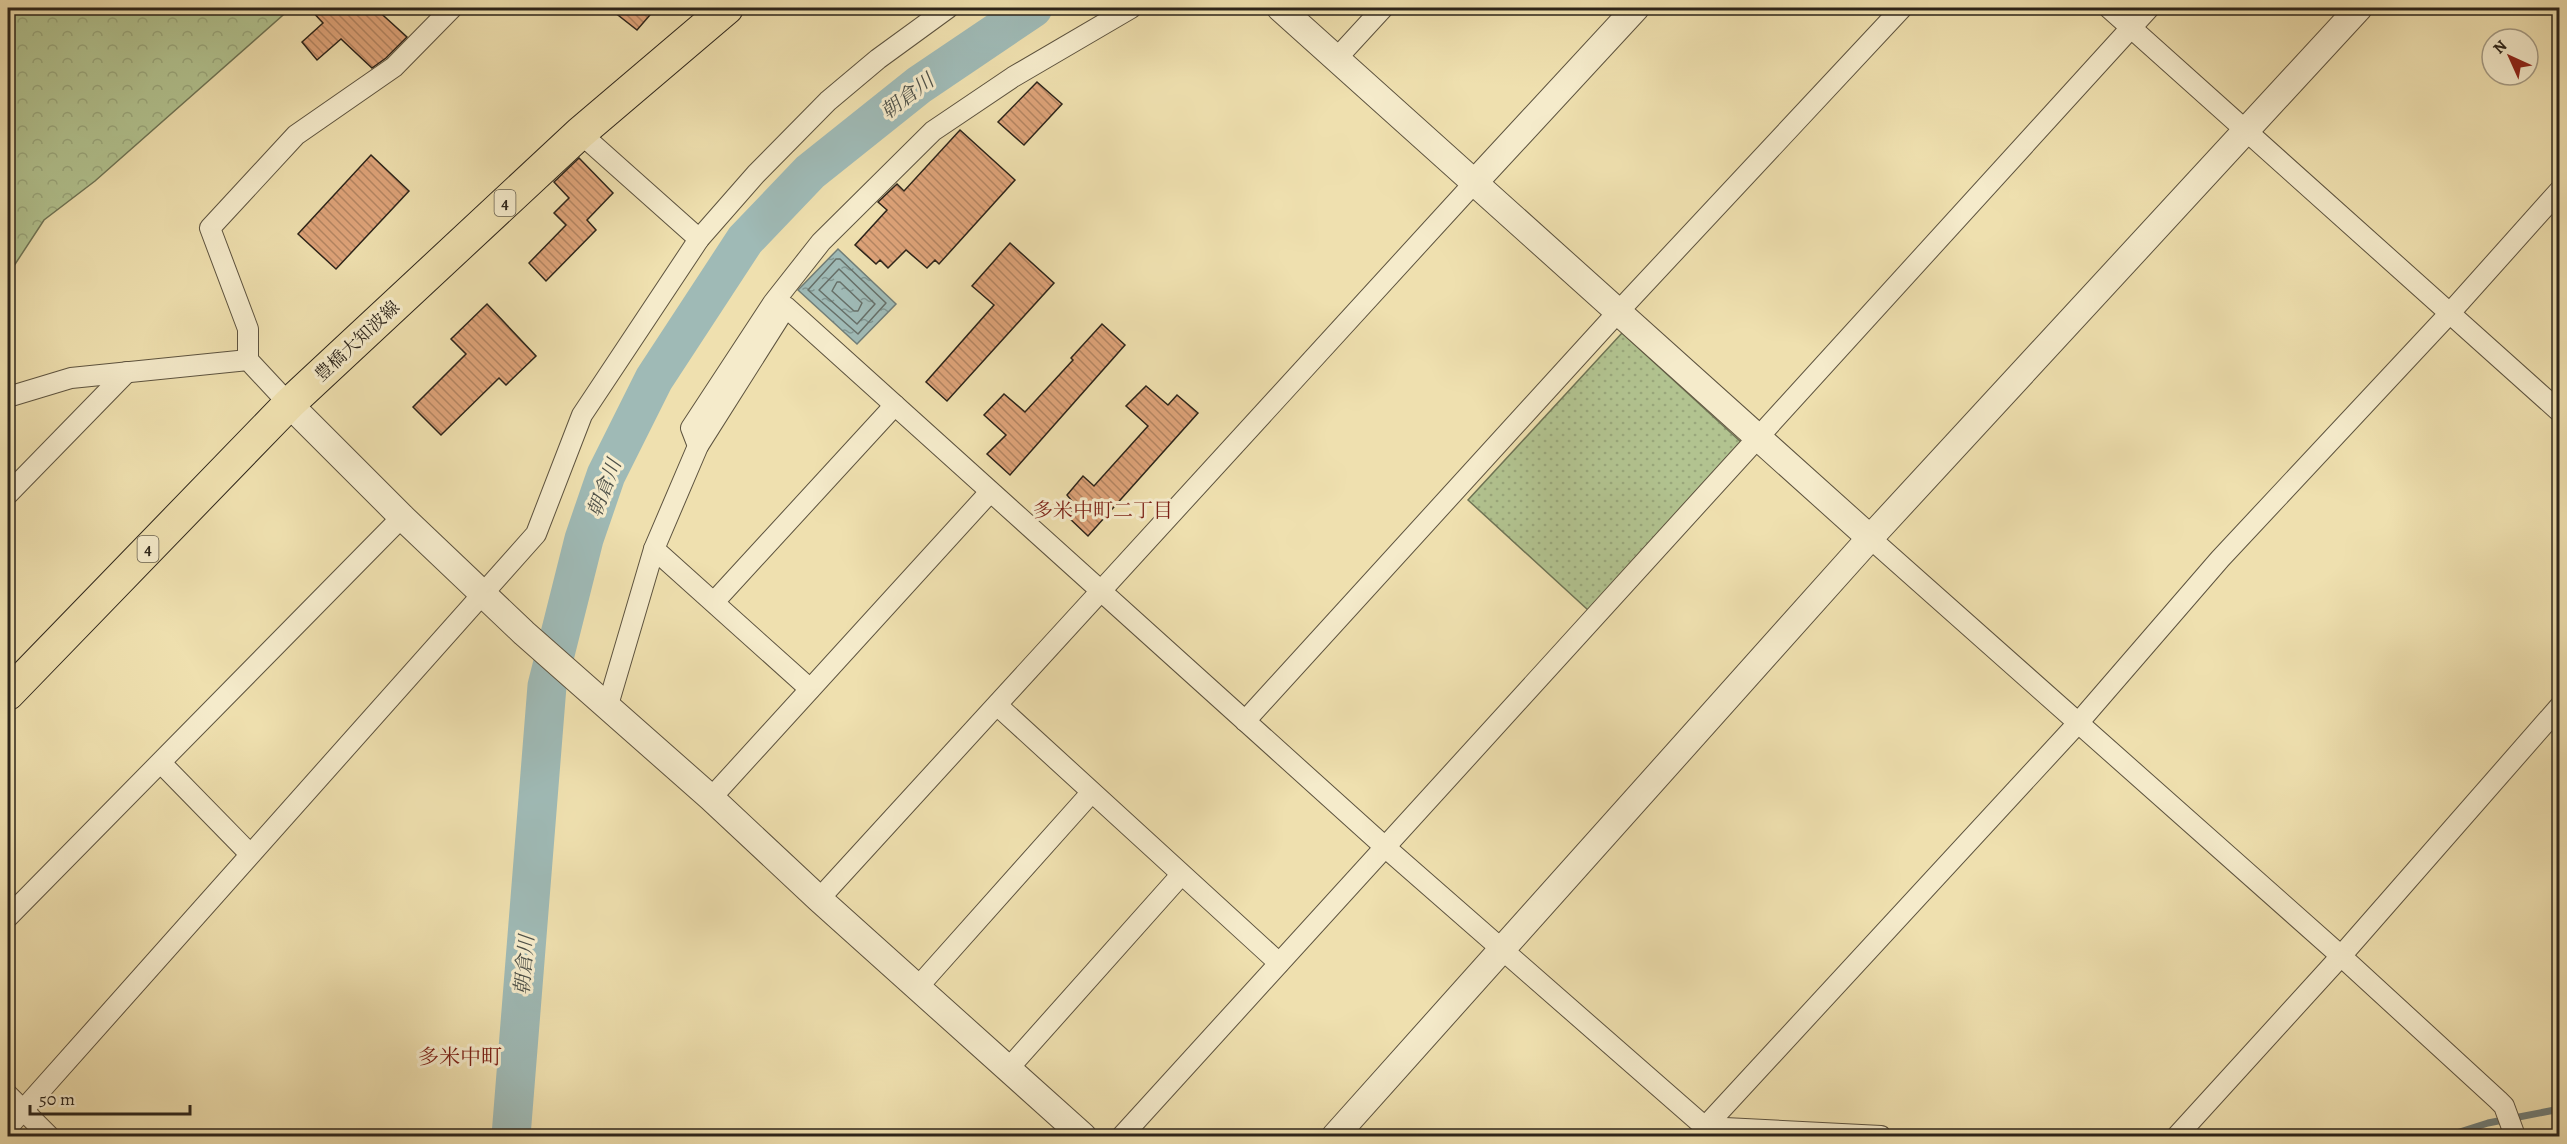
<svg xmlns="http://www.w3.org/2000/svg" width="2567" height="1144" font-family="Alegreya,'Noto Serif JP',serif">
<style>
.forest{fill:url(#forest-crowns);stroke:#6f7455;stroke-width:1.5}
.park{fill:url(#park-dots);stroke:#6f7455;stroke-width:1.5}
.water{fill:url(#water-ripples);stroke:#717e78;stroke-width:1.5}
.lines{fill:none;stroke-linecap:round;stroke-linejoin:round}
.shore{stroke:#666f68;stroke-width:1.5}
.stream{stroke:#717e78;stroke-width:7}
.river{stroke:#9fbab6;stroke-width:39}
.building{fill:url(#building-back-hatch);stroke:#2c241a;stroke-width:1.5}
.minor-casing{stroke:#5d533f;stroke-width:22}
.tertiary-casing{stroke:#5d533f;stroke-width:28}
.primary-casing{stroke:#2c241a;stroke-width:34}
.minor{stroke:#f5ebcb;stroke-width:20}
.tertiary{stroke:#f5ebcb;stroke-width:26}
.primary{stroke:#efe0af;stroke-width:32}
.labels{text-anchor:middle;stroke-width:6;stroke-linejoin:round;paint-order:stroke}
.shield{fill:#f5ebcb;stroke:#68604f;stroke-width:1.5}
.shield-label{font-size:16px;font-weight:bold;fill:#2c241a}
.street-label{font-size:18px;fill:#2c241a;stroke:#f5ebcb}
.water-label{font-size:20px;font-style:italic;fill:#4e5149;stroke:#f5ebcb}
.neighbourhood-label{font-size:20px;fill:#7a1f14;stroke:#f5ebcb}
.quarter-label{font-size:21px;fill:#7a1f14;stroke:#f5ebcb}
</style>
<defs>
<pattern id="forest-crowns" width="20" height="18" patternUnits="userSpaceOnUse" patternTransform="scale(1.5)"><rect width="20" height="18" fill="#b2c390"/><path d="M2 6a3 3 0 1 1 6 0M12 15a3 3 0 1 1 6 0" fill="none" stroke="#99a77c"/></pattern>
<pattern id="park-dots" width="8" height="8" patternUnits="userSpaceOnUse" patternTransform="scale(1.5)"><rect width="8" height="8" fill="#b2c390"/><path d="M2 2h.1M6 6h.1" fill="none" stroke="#99a77c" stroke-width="1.8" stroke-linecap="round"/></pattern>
<pattern id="water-ripples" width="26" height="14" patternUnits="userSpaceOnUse" patternTransform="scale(1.5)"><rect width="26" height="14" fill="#9fbab6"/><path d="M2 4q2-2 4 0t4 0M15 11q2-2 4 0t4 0" fill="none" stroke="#829793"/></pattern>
<pattern id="building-back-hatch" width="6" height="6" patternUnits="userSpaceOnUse" patternTransform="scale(1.5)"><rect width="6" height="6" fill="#dea379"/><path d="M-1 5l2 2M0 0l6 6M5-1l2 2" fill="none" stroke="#b48562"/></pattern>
</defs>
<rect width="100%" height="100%" fill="#efe0af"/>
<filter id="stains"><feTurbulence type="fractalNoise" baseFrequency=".00333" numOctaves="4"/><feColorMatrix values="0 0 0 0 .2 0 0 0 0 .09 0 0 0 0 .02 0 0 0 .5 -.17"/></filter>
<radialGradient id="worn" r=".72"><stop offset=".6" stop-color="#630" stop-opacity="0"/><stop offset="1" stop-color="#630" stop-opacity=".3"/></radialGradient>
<path class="forest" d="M8 8H291L95 181 44 220 8 275Z"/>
<path class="park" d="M1622 333 1742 443 1588 610 1468 500Z"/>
<path class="water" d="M838 249 896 304 857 344 798 290Z"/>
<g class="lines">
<g class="shore">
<path d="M836 259H840L886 303 858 334 808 290Z"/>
<path d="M839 269 875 304 857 324 819 290Z"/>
<path d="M837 282H840L862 303 858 311H854L832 291Z"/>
</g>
<path class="stream" d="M2447 1136 2488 1123 2560 1109"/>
<path class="river" d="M511 1136 547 686 584 539 606 475 654 379 745 240 810 172 919 85 1033 8"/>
</g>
<g class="building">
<path d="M309 8H375L407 37 386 58 372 68 341 39 317 60 302 42 323 23Z"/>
<path d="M609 8H656L637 30Z"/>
<path d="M1037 82 1062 104 1024 145 998 122Z"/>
<path d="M960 130 1015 180 939 264 935 260 927 268 906 250 888 268 880 260 876 264 855 245 887 210 878 202 897 184 904 191Z"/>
<path d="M371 155 409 191 336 269 298 234Z"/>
<path d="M579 158 613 193 587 220 596 230 546 281 529 263 566 225 554 213 569 198 554 182Z"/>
<path d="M1010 243 1054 283 947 401 926 382 994 305 972 286Z"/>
<path d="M487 304 536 356 506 385 499 378 441 435 413 407 466 354 451 339Z"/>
<path d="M1102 324 1125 345 1010 475 987 454 1006 435 984 415 1004 394 1025 412 1073 360 1071 358Z"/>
<path d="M1146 386 1168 405 1177 395 1198 413 1088 536 1067 516 1076 506 1067 495 1083 476 1094 486 1148 426 1126 406Z"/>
</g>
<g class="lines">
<defs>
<g id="minor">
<path d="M2109 8 2560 412"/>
<path d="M1337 58 1383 8"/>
<path d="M580 133 699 239"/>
<path d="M248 360V329L210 228 296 135 394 67 452 8"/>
<path d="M8 397 71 378 248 360 289 404"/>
<path d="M698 446 691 428 773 303 821 242 933 131 1013 77 1131 8"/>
<path d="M8 494 127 372"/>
<path d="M1870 538 2341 956 2498 1100 2504 1106 2515 1136"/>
<path d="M654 549 810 689"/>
<path d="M714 602 895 405"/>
<path d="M608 705 654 549 698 446 786 307 1385 847 1705 1127 1881 1136"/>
<path d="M998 706 1279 963"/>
<path d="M1245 721 1618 312 1902 8"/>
<path d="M161 763 250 854"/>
<path d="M711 798 990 492"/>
<path d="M819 899 1475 182"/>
<path d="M8 917 402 517"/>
<path d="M917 988 1091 793"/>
<path d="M1008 1069 1181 875"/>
<path d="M8 1095 49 1136"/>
<path d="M8 1127 536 534 582 415 699 239 756 174 828 101 878 59 948 8"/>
<path d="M1705 1127 2079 722 2220 559 2449 314 2560 190"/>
<path d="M1122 1136 2149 8"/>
<path d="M2177 1136 2341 956 2560 706"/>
</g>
<g id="tertiary">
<path d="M1280 8 1870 538"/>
<path d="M1475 182 1636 8"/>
<path d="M289 404 402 517 524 633 711 798 819 899 1083 1136"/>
<path d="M1335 1136 1870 538 2359 8"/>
</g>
<path id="primary" d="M8 694 289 404 580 133 727 8"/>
</defs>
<use href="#minor" class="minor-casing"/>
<use href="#tertiary" class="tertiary-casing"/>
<use href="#primary" class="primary-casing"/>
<use href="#minor" class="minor"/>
<use href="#tertiary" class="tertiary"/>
<use href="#primary" class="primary"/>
</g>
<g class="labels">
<g class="shield">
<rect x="494.5" y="190" width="21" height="26" rx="4.5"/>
<rect x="137.5" y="536" width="21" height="26" rx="4.5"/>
</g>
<g class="shield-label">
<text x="505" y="209">4</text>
<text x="148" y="555">4</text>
</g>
<g class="street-label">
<text transform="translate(357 341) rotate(-43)" y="6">豊橋大知波線</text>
</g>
<g class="water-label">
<text transform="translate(907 96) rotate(-37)" y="7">朝倉川</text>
<text transform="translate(604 488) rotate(-69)" y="7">朝倉川</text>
<text transform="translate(524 965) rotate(-85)" y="7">朝倉川</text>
</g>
<g class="neighbourhood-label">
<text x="1103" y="517">多米中町二丁目</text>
</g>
<g class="quarter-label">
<text x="460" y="1064">多米中町</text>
</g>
</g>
<rect width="2567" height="1144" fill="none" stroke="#efe0af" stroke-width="30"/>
<rect x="9" y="9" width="2549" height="1126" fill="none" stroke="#2c241a" stroke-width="3"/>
<rect x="15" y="15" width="2537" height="1114" fill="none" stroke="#2c241a" stroke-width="1.5"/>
<g transform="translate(2510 57) rotate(315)"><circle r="28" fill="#f5ebcb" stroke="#a59b84" stroke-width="1.5"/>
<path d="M0-4.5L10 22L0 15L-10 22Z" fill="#8f2418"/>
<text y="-9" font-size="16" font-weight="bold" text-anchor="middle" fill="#2c241a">N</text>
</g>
<path d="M30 1105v9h160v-9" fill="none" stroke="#2c241a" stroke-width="3"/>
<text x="39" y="1105" font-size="18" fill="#2c241a" stroke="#f5ebcb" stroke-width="4.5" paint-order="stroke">50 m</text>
<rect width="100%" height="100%" filter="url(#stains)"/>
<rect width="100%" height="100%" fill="url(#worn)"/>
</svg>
